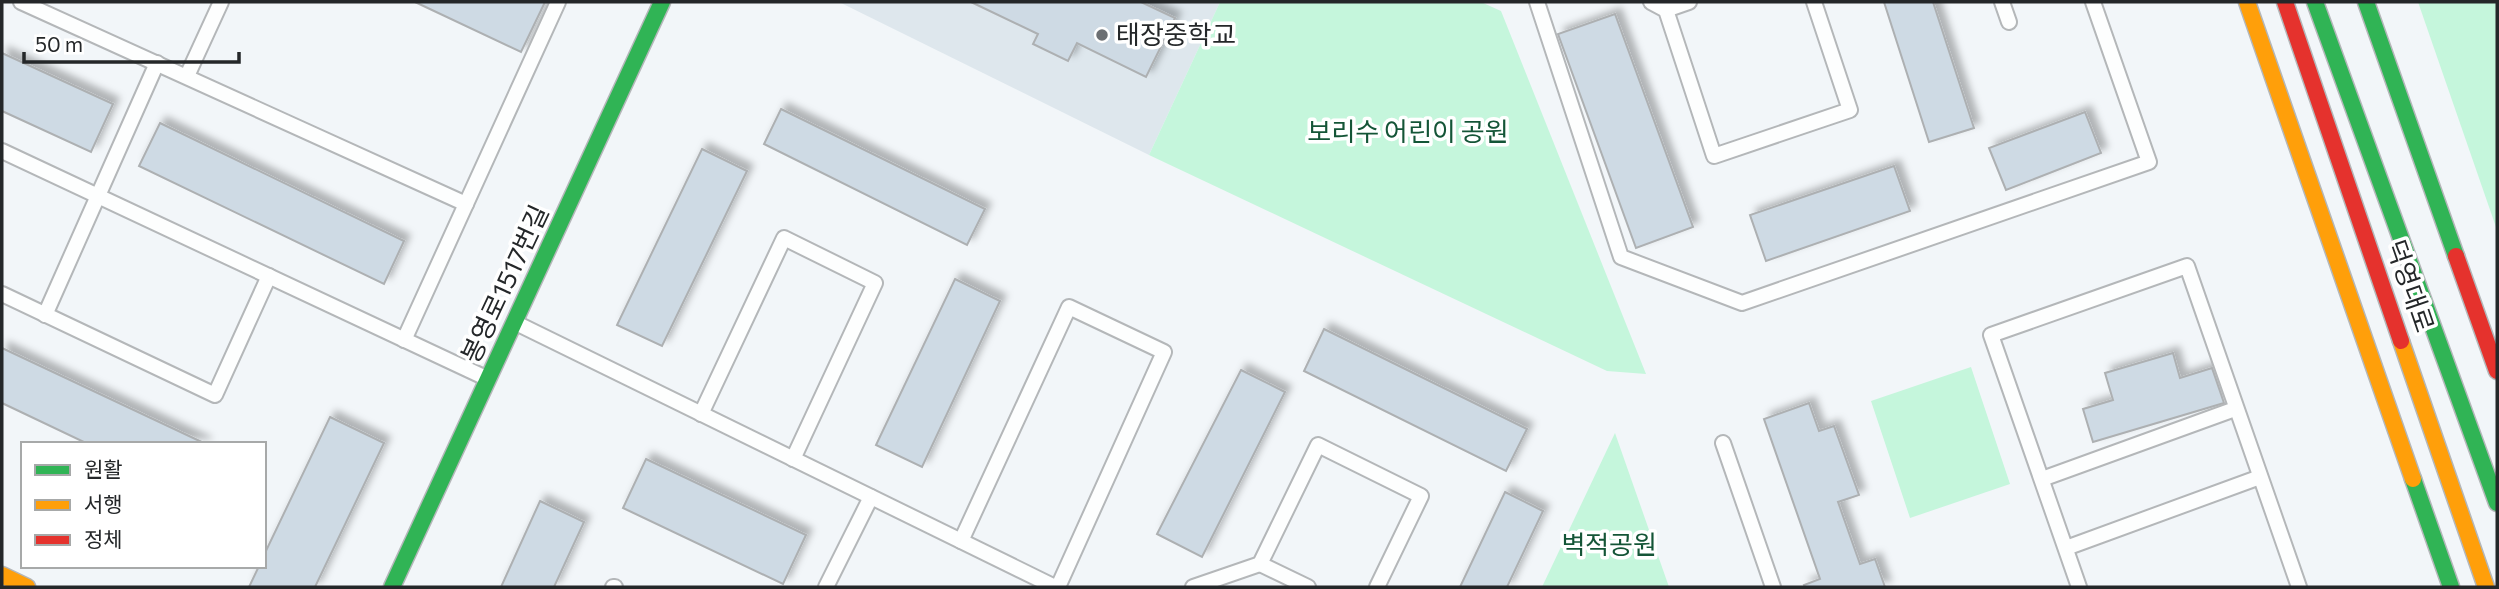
<svg xmlns="http://www.w3.org/2000/svg" width="2499" height="589" font-family="Commissioner,'Noto Sans KR',sans-serif">
<style>
.built{fill:#dee7ed}
.green{fill:#c5f6dc}
.building{fill:#cedae4;stroke:#adb0b2;stroke-width:2;filter:url(#shadow)}
.lines{fill:none;stroke-linecap:round;stroke-linejoin:round}
.lane-casing{stroke:#b4b7b9;stroke-width:18}
.fast-casing{stroke:#b4b7b9;stroke-width:19}
.slow-casing{stroke:#b4b7b9;stroke-width:19}
.jam-casing{stroke:#b4b7b9;stroke-width:19}
.lane{stroke:#fdfefe;stroke-width:14}
.fast{stroke:#30b455;stroke-width:16}
.slow{stroke:#ff9f0a;stroke-width:16}
.jam{stroke:#e5322d;stroke-width:16}
.poi-dot{fill:#6c6f72;stroke:#fff;stroke-width:2.5}
.labels{text-anchor:middle;stroke-width:7;stroke-linejoin:round;paint-order:stroke}
.poi-label{font-size:26px;fill:#242729;stroke:#fff;text-anchor:start}
.park-label{font-size:26px;fill:#145537;stroke:#fff}
.street-label{font-size:26px;fill:#242729;stroke:#fff}
</style>
<defs>
<filter id="shadow"><feDropShadow dx="6" dy="-6" stdDeviation="3.5" flood-color="#0004"/></filter>
</defs>
<rect width="100%" height="100%" fill="#f2f6f9"/>
<path class="built" d="M839 2H1220L1149 155Z"/>
<g class="green">
<path d="M1220 2H1481L1501 11 1646 374 1607 371 1149 155Z"/>
<path d="M2418 2H2497V230Z"/>
<path d="M1971 367 2010 484 1910 518 1871 401Z"/>
<path d="M1615 433 1669 587H1542Z"/>
</g>
<g class="building">
<path d="M415 2H545L521 52Z"/>
<path d="M971 2H1141L1175 18 1146 77 1077 43 1068 61 1033 44 1038 34Z"/>
<path d="M1884 2H1933L1974 128 1929 142Z"/>
<path d="M1615 14 1693 227 1636 248 1558 34Z"/>
<path d="M2 53 113 104 91 152 2 111Z"/>
<path d="M781 109 985 209 967 245 764 144Z"/>
<path d="M2085 112 2101 153 2006 190 1989 148Z"/>
<path d="M160 123 404 241 384 284 139 166Z"/>
<path d="M702 149 747 171 662 346 617 325Z"/>
<path d="M1894 166 1910 211 1766 261 1750 215Z"/>
<path d="M955 279 1000 301 922 467 876 445Z"/>
<path d="M1324 329 1527 429 1506 471 1304 371Z"/>
<path d="M2 348 206 444H88L2 403Z"/>
<path d="M2173 353 2180 378 2212 368 2224 403 2093 442 2083 409 2113 400 2105 373Z"/>
<path d="M1241 370 1285 392 1202 557 1157 534Z"/>
<path d="M1809 403 1819 431 1834 426 1859 495 1838 502 1860 564 1875 559 1885 587H1805L1804 585 1820 579 1764 419Z"/>
<path d="M330 417 384 443 315 587H249L259 566H264V555Z"/>
<path d="M646 459 806 535 783 584 623 508Z"/>
<path d="M1505 492 1543 511 1507 587H1460Z"/>
<path d="M540 501 584 522 554 587H501Z"/>
</g>
<g class="lines">
<defs>
<g id="lane">
<path d="M21 2 466 204"/>
<path d="M1537 2 1621 257 1742 303 2149 162 2093 2"/>
<path d="M1651 2 1666 10 1714 156 1850 110 1814 2"/>
<path d="M2002 2 2009 22"/>
<path d="M1666 10 1689 2"/>
<path d="M187 76 221 2"/>
<path d="M2 151 486 378"/>
<path d="M2 294 215 395 269 276"/>
<path d="M45 315 157 63"/>
<path d="M516 323 1055 587"/>
<path d="M404 340 558 2"/>
<path d="M701 414 784 238 875 283 793 459"/>
<path d="M1723 443 1773 587"/>
<path d="M2042 479 2235 409"/>
<path d="M961 541 1069 307 1164 352 1058 587"/>
<path d="M2066 548 2260 477"/>
<path d="M1260 564 1308 587"/>
<path d="M613 587H615"/>
<path d="M826 587 871 497"/>
<path d="M1193 587 1260 564 1318 445 1421 496 1377 587"/>
<path d="M2079 587 1991 335 2187 266 2299 587"/>
</g>
<g id="fast">
<path d="M2315 2 2497 503"/>
<path d="M2366 2 2456 256"/>
<path d="M2413 479 2451 587"/>
<path d="M392 587 662 2"/>
</g>
<g id="slow">
<path d="M2247 2 2413 479"/>
<path d="M2401 341 2486 587"/>
<path d="M2 575 27 587"/>
</g>
<g id="jam">
<path d="M2285 2 2401 341"/>
<path d="M2456 256 2497 371"/>
</g>
</defs>
<use href="#lane" class="lane-casing"/>
<use href="#fast" class="fast-casing"/>
<use href="#slow" class="slow-casing"/>
<use href="#jam" class="jam-casing"/>
<use href="#lane" class="lane"/>
<use href="#fast" class="fast"/>
<use href="#slow" class="slow"/>
<use href="#jam" class="jam"/>
</g>
<circle class="poi-dot" cx="1102" cy="35" r="7"/>
<g class="labels">
<g class="poi-label">
<text x="1116" y="44">태장중학교</text>
</g>
<g class="park-label">
<text x="1408" y="141">보리수 어린이 공원</text>
<text x="1609" y="554">벽적공원</text>
</g>
<g class="street-label">
<text transform="translate(505 284) rotate(-65)" y="9">봉영로1517번길</text>
<text transform="translate(2410 286) rotate(71)" y="9">덕영대로</text>
</g>
</g>
<rect width="2499" height="589" fill="none" stroke="#242729" stroke-width="7"/>
<rect x="21" y="442" width="245" height="126" fill="#ffffff" stroke="#a7a9a9" stroke-width="2"/>
<rect x="35" y="465" width="35" height="10" fill="#30b455" stroke="#a7a9a9" stroke-width="2"/>
<text x="84" y="477" font-size="21" fill="#242729">원활</text>
<rect x="35" y="500" width="35" height="10" fill="#ff9f0a" stroke="#a7a9a9" stroke-width="2"/>
<text x="84" y="512" font-size="21" fill="#242729">서행</text>
<rect x="35" y="535" width="35" height="10" fill="#e5322d" stroke="#a7a9a9" stroke-width="2"/>
<text x="84" y="547" font-size="21" fill="#242729">정체</text>
<path d="M24 52v10h215v-10" fill="none" stroke="#242729" stroke-width="3.5"/>
<text x="35" y="52" font-size="21" fill="#242729" stroke="#ffffff" stroke-width="5" paint-order="stroke">50 m</text>
</svg>
